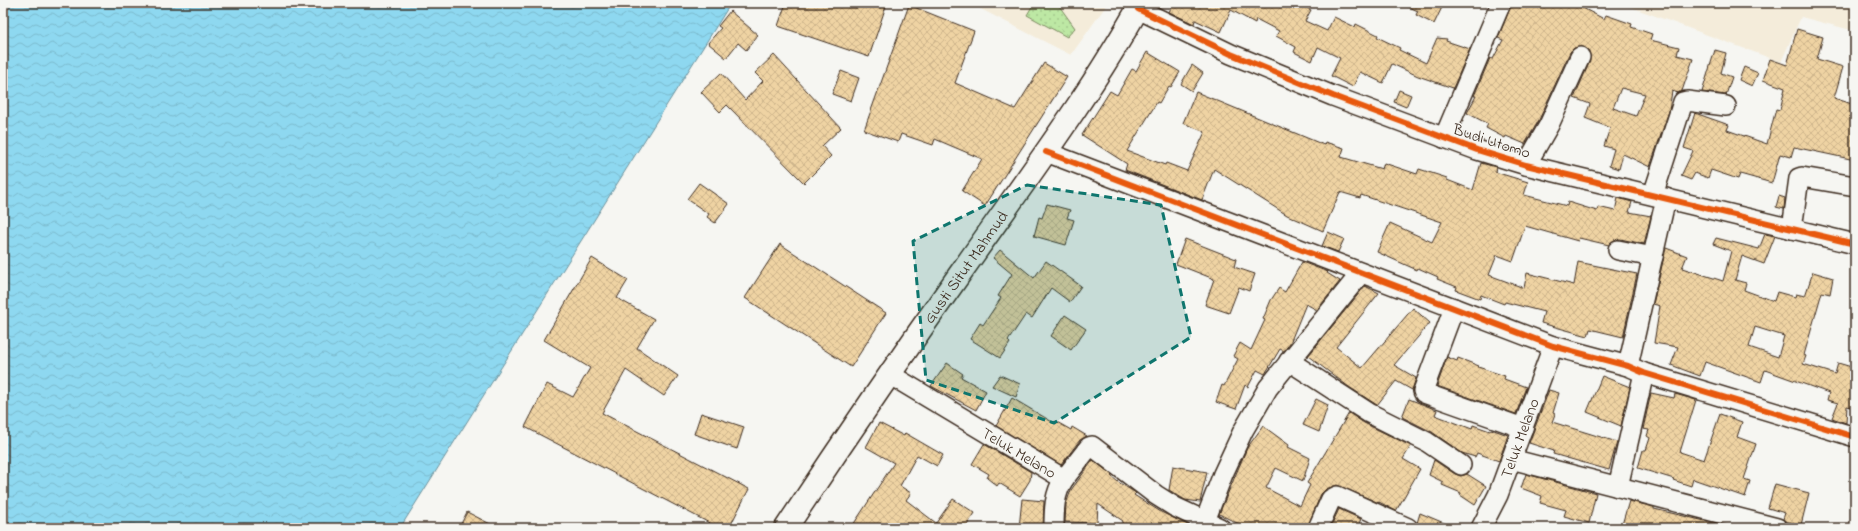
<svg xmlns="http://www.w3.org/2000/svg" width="1858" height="531" font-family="'Indie Flower',sans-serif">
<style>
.built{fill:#f4ecda}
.park{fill:url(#park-dots);stroke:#7c8961}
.water{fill:url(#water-waves);stroke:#6d929c}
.building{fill:url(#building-cross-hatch);stroke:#3b2a1e;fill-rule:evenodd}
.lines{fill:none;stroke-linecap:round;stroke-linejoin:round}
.minor-casing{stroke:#3b2a1e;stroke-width:22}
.highway-casing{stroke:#3b2a1e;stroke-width:25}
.minor{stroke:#f6f6f2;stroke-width:19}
.highway{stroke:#f6f6f2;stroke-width:22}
.cycleway-casing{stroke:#f6f6f2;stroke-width:8}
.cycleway{stroke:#e8590c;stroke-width:6}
.marked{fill:#0f766e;fill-opacity:0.2;stroke:#0f766e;stroke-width:3;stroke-dasharray:8 5;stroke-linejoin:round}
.labels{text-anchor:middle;stroke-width:3;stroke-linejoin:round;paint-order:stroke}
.street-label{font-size:16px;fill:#3b2a1e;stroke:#f6f6f2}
</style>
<defs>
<pattern id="park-dots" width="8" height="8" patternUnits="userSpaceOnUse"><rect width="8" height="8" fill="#bde8a4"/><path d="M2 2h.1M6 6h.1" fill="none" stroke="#a3c78d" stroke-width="1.8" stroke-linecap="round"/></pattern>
<pattern id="water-waves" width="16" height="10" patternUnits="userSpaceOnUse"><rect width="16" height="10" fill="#8ed8f0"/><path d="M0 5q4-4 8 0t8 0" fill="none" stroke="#7bbacd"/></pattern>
<pattern id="building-cross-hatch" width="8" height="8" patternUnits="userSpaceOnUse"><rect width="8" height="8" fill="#efd3a3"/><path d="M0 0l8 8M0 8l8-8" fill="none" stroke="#ceb58c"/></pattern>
</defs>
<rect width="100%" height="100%" fill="#f6f6f2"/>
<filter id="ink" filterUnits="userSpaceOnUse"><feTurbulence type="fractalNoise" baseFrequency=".025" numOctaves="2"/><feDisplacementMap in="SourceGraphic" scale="8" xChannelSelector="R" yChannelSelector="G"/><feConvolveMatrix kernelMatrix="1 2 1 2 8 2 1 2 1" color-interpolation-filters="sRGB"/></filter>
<g filter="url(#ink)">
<g class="built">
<path d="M969 3H1108L1071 55Z"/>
<path d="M1620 3H1855V31L1801 17 1781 62Z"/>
</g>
<path class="park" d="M1034 3H1057L1075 28 1067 37 1027 15Z"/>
<path class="water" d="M3 3H731L400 528H3Z"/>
<g class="building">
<path d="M786 3H887L869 57 778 26Z"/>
<path d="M1173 3H1297L1311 10 1305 21 1327 31 1334 17 1355 27 1356 24 1378 35 1377 37 1400 48 1399 50 1426 63 1437 38 1447 39 1446 41 1470 49 1453 88 1418 76 1392 64 1383 83 1360 72 1353 87 1331 76 1340 58 1318 47 1312 61 1294 52 1296 47 1276 36 1279 31 1256 19 1255 23 1231 10 1221 32 1195 20 1194 24 1169 12Z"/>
<path d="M1400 3H1444L1434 24 1416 15 1418 11Z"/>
<path d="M1512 3H1573L1604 19 1606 15 1632 24 1631 27 1652 34 1650 40 1679 47 1677 55 1693 59 1682 91 1678 93 1672 91 1669 111 1650 167 1623 154 1619 169 1609 166 1614 149 1604 146 1610 128 1585 118 1590 104 1574 98 1590 61 1589 51 1584 47 1574 48 1570 52 1539 120 1525 144 1506 136 1505 138 1486 128 1488 124 1467 113 1476 96H1474L1490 58 1493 59 1503 40 1498 38ZM1621 88 1645 94 1636 116 1613 108Z"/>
<path d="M909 5 974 31 955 83 1015 109 1044 63 1067 77 985 206 962 191 982 159 935 139 933 145 901 134 898 142 864 130Z"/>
<path d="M730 11 758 35 746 50 738 43 726 58 708 43 721 28 718 26Z"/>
<path d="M1797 29 1823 37 1817 59 1843 67 1834 98 1855 105V160L1794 147 1791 157 1780 154 1772 183 1740 174 1738 179 1711 170 1708 178 1695 173 1691 180 1681 176 1693 151 1684 148 1695 113 1729 125 1727 130 1767 144 1776 109 1780 110 1785 88 1763 80 1770 59 1787 65Z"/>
<path d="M1715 50 1726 53 1721 73 1732 77 1726 95 1702 92Z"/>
<path d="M1147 52 1180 72 1171 87 1169 86 1159 103 1157 102 1127 151 1165 165 1166 163 1187 171 1205 132 1183 123 1196 92 1324 145 1325 142 1344 148 1341 157 1382 169 1384 163 1417 174 1419 169 1447 178V180L1473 190 1481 163 1496 167 1495 172 1528 182 1524 195 1567 206 1568 202 1597 211 1598 207 1615 211 1618 198 1632 202 1629 212 1651 216 1644 244 1620 239 1614 240 1609 245 1579 238 1578 241 1525 226 1513 261 1497 255 1489 275 1524 288 1527 273 1574 285 1578 262 1637 274 1623 337 1590 329 1588 336 1541 323 1544 312 1505 302 1504 304 1481 295 1480 299 1456 290 1457 287 1437 279 1438 277 1418 268 1417 270 1377 252 1390 223 1432 242 1442 222 1361 195 1360 198 1340 192 1323 231 1287 215 1214 169 1202 200 1125 170 1127 164 1082 135 1110 91 1117 95 1132 69 1136 71Z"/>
<path d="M774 55 841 128 822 146 831 156 804 183 727 105 720 112 701 92 721 73 745 100 763 81 755 73Z"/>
<path d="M1192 65 1203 73 1192 91 1181 84Z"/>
<path d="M1744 67 1758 73 1752 86 1739 80Z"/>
<path d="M841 71 859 78 851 101 832 94Z"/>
<path d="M1399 90 1411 95 1406 107 1394 102Z"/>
<path d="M699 183 729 204 715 223 707 217 709 214 687 199Z"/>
<path d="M1779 196 1785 198 1784 209 1776 207Z"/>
<path d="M1047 204 1070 210 1067 218 1074 220 1066 245 1034 236 1039 217 1042 218Z"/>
<path d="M1328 232 1344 239 1338 252 1322 246Z"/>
<path d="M1765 234 1775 236 1764 264 1742 256 1735 280 1746 283 1744 290 1774 301 1777 292 1795 297 1796 294 1805 296 1813 272 1833 278 1830 294 1822 292 1804 355 1806 356 1803 364 1835 374 1838 363 1855 368V408L1847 406 1846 423 1832 418 1838 403 1827 400 1829 393 1765 370 1761 382 1705 362 1700 376 1671 365 1678 347 1654 343 1660 306 1653 304 1666 248 1687 256 1682 268 1723 281 1731 251 1713 244 1716 238 1759 249ZM1755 327 1784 336 1778 357 1749 347Z"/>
<path d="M1185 239 1236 259 1234 267 1255 274 1249 291 1239 287 1229 313 1205 305 1214 279 1176 264Z"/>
<path d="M780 244 886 313 851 367 745 298Z"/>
<path d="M1000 250 1034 278 1046 261 1081 286 1070 302 1051 288 1032 318 1026 314 1008 341 1010 343 1000 358 970 339 980 323 983 325 1001 298 998 296 1012 274 993 258Z"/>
<path d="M592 258 628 280 617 298 654 319 637 348 678 376 664 396 626 370 602 413 749 489 729 528H719L525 427 547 384 573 397 590 368 544 340Z"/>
<path d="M1302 262 1328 272 1327 273 1340 281 1317 310 1306 304 1290 343 1284 351 1280 349 1265 374 1257 370 1248 387 1245 385 1236 409 1216 402 1222 385 1224 386 1238 359 1233 356 1240 343 1251 350 1265 320 1263 319 1271 300 1279 288 1285 292Z"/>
<path d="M1365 286 1379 293 1336 347 1362 368 1413 308 1430 323 1394 365 1416 378 1412 390 1396 381 1377 405 1349 387 1308 356Z"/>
<path d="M1065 315 1086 329 1071 350 1051 336Z"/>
<path d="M1447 357 1457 361 1458 358 1479 366 1478 367 1505 376 1504 379 1526 387 1516 414 1437 386Z"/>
<path d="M947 363 963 374 961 377 986 391 976 410 931 386Z"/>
<path d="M1000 375 1020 384 1016 397 992 386Z"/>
<path d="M1602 376 1630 387 1621 426 1587 412Z"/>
<path d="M1549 390 1559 393 1553 413 1555 414 1552 422 1617 442 1609 470 1553 454 1554 451 1529 443Z"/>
<path d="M1651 393 1674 398 1675 394 1696 400 1680 452 1704 460 1720 414 1742 422 1737 437 1756 444 1744 479 1750 481 1745 497 1693 479 1691 486 1673 480 1674 479 1638 468 1643 450H1646L1650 438 1647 436 1649 430 1643 429Z"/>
<path d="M1012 398 1054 423 1055 421 1071 430 1072 427 1087 436 1080 440 1061 465 996 426Z"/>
<path d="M1316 399 1328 405 1319 432 1303 425Z"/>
<path d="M1409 399 1437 410 1435 415 1472 429 1473 425 1490 431 1491 429 1508 435 1499 461 1477 453 1475 457 1462 453 1432 432 1402 417Z"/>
<path d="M701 413 744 427 737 449 694 434Z"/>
<path d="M1349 413 1364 423 1411 446 1403 459 1420 469 1396 511 1379 502V503L1337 485 1326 489 1321 494 1307 528H1247L1219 514 1247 448 1263 426 1289 445 1288 447 1310 458 1303 481 1276 468 1266 488 1300 506 1310 485 1307 483Z"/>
<path d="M879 423 904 436 905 433 943 455 937 466 917 455 900 486 911 493 906 500 936 523 953 499 975 513 965 528H851L894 463 866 447Z"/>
<path d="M984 444 1031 472 1030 480 1020 496 999 483 997 486 987 478 989 474 972 464Z"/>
<path d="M1093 460 1112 475 1111 476 1118 482 1136 493 1134 495 1161 512 1194 528H1119L1123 521 1098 504 1097 523 1065 522 1066 504 1071 490Z"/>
<path d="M1434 460 1455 474 1461 476 1467 474 1486 486 1475 505 1460 495 1461 493 1442 485 1443 482 1429 475Z"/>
<path d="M1173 466 1207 472 1200 502 1185 500 1169 490Z"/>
<path d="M1526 474 1596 493 1589 523 1564 516 1566 510 1540 503 1542 496 1521 488Z"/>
<path d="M1775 484 1809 493 1801 525 1785 521 1783 519 1785 513 1768 508Z"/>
<path d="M1022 499 1044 501 1043 528H1019Z"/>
<path d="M1629 501 1654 507V509L1722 525V528H1621Z"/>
<path d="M1339 509 1361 519 1357 528H1330Z"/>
<path d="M467 512 498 528H459Z"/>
<path d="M1420 513 1456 528H1423L1419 526 1417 523Z"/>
</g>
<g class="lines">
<defs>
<g id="minor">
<path d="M1138 9 1231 54 1333 96 1477 150 1526 165 1855 244"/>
<path d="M1444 138 1501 3"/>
<path d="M1046 152 1553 346 1628 366 1644 373 1855 437"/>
<path d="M1526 165 1549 125 1580 57"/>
<path d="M1653 195 1683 102 1687 101 1726 106"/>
<path d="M1792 229 1799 178 1802 177 1855 186"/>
<path d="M1618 250 1653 257"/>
<path d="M1454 308 1423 391 1424 393 1523 428"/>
<path d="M1289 361 1369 413 1427 442 1461 465"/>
<path d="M1628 366 1666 198"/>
<path id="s1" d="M889 374 1064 479 1089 447 1092 446 1156 495 1175 507 1220 528"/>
<path d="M1511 459 1777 528"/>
<path d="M1618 487 1644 373"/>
<path d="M1205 521 1223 474 1243 431 1268 388 1361 273"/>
<path d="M1054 528C1054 510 1054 494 1064 479"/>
<path d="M1318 528 1331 499 1337 496 1408 528"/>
<path id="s2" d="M1481 528 1498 495 1553 346"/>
</g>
<g id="highway">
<path id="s3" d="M786 528C844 440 903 354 964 268 1025 181 1089 96 1141 3"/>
</g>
</defs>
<use href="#minor" class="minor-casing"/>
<use href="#highway" class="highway-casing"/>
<use href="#minor" class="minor"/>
<use href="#highway" class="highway"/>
<defs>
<g id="cycleway">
<path d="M1138 9 1231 54 1333 96 1477 150 1526 165 1855 244"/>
<path d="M1046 152 1553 346 1628 366 1644 373 1855 437"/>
</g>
</defs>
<use href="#cycleway" class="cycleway-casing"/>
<use href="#cycleway" class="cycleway"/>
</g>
</g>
<path class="marked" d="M1027 185 1161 205 1191 337 1054 423 926 380 913 241Z"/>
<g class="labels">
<g class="street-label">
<text transform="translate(1492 140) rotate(18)" y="6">Budi Utomo</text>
<text dy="6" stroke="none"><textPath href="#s3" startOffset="317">Gusti Situt Mahmud</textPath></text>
<text dy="6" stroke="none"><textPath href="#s2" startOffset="98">Teluk Melano</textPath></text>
<text dy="6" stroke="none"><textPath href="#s1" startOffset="152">Teluk Melano</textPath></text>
</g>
</g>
<rect width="1858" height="531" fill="none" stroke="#f6f6f2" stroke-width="16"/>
<rect x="8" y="8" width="1842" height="515" fill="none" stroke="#3b2a1e" stroke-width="1.5" filter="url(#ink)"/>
</svg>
